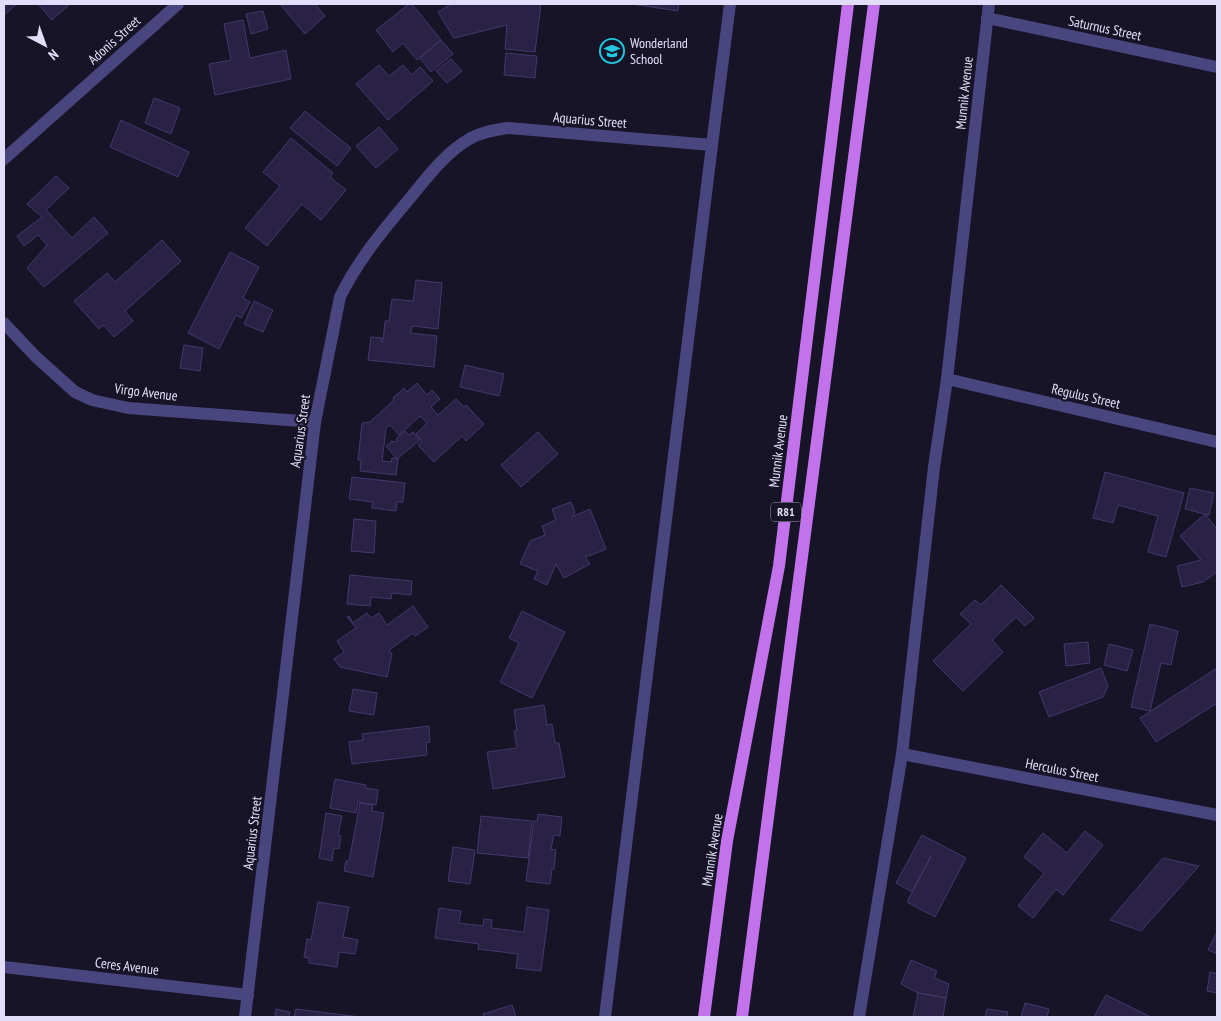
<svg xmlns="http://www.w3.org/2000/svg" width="1221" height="1021" font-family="'PT Sans Narrow',sans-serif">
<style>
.building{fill:#2a2245;stroke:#44376e}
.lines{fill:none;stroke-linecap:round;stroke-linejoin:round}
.minor{stroke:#49457f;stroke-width:12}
.major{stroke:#c273ec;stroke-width:12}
.labels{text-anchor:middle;stroke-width:4.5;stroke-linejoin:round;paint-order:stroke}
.shield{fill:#171427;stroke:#a5a1bb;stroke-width:1}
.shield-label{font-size:12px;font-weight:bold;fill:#e2defa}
.street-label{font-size:14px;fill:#e2defa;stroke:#171427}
.poi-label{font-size:14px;fill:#e2defa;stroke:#171427;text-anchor:start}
</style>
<rect width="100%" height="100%" fill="#171427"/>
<g class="building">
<path d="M4 4H17L4 15Z"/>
<path d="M38 4H70L52 20Z"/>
<path d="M280 4H315L325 16 305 34Z"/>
<path d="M409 4H412L441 40 417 60 403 43 393 52 376 30Z"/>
<path d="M451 4H541L535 52 505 49 507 25 454 38 438 12Z"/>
<path d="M632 4H679L678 11Z"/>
<path d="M263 11 268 29 251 34 246 14Z"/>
<path d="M243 20 250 58 286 50 291 79 215 95 209 64 231 60 224 24Z"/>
<path d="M441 40 453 54 431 72 420 58Z"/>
<path d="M506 53 537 56 535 78 504 75Z"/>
<path d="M451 59 462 71 447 83 436 71Z"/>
<path d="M379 65 389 76 403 65 412 75 420 67 433 81 388 120 356 84Z"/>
<path d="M154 98 180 108 171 134 145 123Z"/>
<path d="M305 111 351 148 337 166 290 128Z"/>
<path d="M121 120 189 152 178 177 110 147Z"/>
<path d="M379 127 398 149 376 168 356 146Z"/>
<path d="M291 138 333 173 330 177 346 190 321 220 302 204 267 246 245 228 280 186 263 172Z"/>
<path d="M56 176 69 188 46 210 72 238 94 217 108 233 44 287 27 268 47 245 38 235 24 246 17 236 42 217 27 204Z"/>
<path d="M162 240 181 261 125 311 133 321 114 337 104 325 99 329 74 301 107 273 115 282Z"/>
<path d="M230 252 259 267 243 298 250 302 241 318 236 315 219 349 188 333Z"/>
<path d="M416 280 442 283 438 329 413 326 410 333 437 336 434 367 368 360 371 337 382 338 381 342H383L385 321H389L392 299 413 301Z"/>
<path d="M254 301 273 310 263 332 244 324Z"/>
<path d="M184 345 203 348 200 371 180 368Z"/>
<path d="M465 365 504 374 499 396 460 387Z"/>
<path d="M417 383 427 395 432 390 440 399 431 407 438 415 456 399 464 407 466 405 484 424 466 441 462 436 434 462 418 445 422 441 416 434 427 423 420 416 399 435 390 425 386 428 382 461 391 462 392 458 398 459 396 475 360 471 361 460H358L362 423 370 422 394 400 393 398 404 388 407 392Z"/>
<path d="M405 431 409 435 413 432 420 440 397 459 386 446 392 441 393 442 398 441 396 439Z"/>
<path d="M538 432 558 454 521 487 501 465Z"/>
<path d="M1105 472 1184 493 1166 557 1148 552 1158 516 1118 505 1113 523 1093 518Z"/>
<path d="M352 477 405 483 403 502H397L396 511 372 508 373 502 349 499Z"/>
<path d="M1190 488 1214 493 1209 515 1185 509Z"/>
<path d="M571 502 575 512 572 517 590 509 606 549 589 556H585L590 564 564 578 556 564 547 585 534 579 538 571 520 564 530 541 545 535 542 526 556 520 552 509Z"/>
<path d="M1205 514 1217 529V572L1203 582 1182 587 1177 566 1201 560 1180 536Z"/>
<path d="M354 519 376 521 374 553 351 551Z"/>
<path d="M350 575 412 581 411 595 392 593 391 599 371 597 370 606 347 604Z"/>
<path d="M1001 585 1034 618 1025 626 1016 617 992 640 1003 652 963 691 933 661 971 624 960 614 975 600 981 605Z"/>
<path d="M413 606 428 627 415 636 413 633 389 650 392 654 387 677 340 667 334 659 344 652 337 641 356 628 347 617 349 616 353 623 367 613 371 618 379 613 387 625Z"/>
<path d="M522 611 565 632 532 698 500 682 519 643 509 638Z"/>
<path d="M1150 624 1178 631 1171 665 1161 663 1150 711 1131 707Z"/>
<path d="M1088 642 1090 663 1066 666 1064 644Z"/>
<path d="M1109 644 1133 650 1127 671 1104 665Z"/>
<path d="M1101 668 1108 686 1103 697 1049 717 1039 692Z"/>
<path d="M1217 668V703L1156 742 1140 718Z"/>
<path d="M353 689 377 693 374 715 349 711Z"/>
<path d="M544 705 547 725 552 724 555 743H559L565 777 493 789 487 752 517 748 514 731H517L514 710Z"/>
<path d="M429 726 430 742 426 743 427 755 352 764 349 742 363 740 362 734Z"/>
<path d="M335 779 366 785 365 788 378 790 376 805 358 802 356 813 330 808Z"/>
<path d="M360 803 373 805 372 811 384 813 373 877 344 871 346 861H349Z"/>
<path d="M326 813 342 816 338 835 341 836 339 849 334 848 332 861 319 858Z"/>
<path d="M538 814 562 817 560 836 554 835 551 849 556 850 554 869H552L550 884 526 881 534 821H537Z"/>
<path d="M481 816 532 821 528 858 477 853Z"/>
<path d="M1085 831 1103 845 1063 895 1056 889 1033 918 1018 906 1044 873 1024 857 1043 833 1067 853Z"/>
<path d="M922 835 966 858 935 917 907 902 931 856 912 892 896 883Z"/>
<path d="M453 847 475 850 470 884 448 881Z"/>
<path d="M1163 858 1199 866 1141 931 1110 920Z"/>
<path d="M318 902 349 907 343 937 358 940 355 954 339 952 337 967 309 963V958L304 957 307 939 311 940Z"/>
<path d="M527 907 549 910 541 971 516 968 518 954 478 949 479 944 435 938 439 908 461 911 459 923 483 926 484 919 492 920 491 928 524 932Z"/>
<path d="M1217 929V954L1208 950 1216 934Z"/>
<path d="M911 960 937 971 934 978 949 984 946 998 918 993 901 984Z"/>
<path d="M1210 972 1217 974V993L1207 991Z"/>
<path d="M918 993 946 998 943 1017H913Z"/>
<path d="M1106 995 1151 1017H1094Z"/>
<path d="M1025 1003 1049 1009 1047 1017H1021Z"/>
<path d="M512 1005 516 1017H484L483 1014Z"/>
<path d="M276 1009 290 1012 289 1017H275Z"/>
<path d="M296 1009 360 1017H294Z"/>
<path d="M987 1009 1008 1012 1007 1017H985Z"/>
</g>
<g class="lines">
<g class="minor">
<path d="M987 18 1217 67"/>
<path d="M4 159 178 4"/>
<path d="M4 323 36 357 75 392 92 400 128 408 315 422"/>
<path d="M947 379 1217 442"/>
<path d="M902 754 1217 815"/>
<path d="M4 967 248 995"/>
<path d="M245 1017 315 422 340 297C358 260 384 229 411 197 428 176 446 152 471 138 482 132 494 130 507 128L712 145"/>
<path d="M605 1017 712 145 730 4"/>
<path d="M859 1017 902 754 934 467 947 379 989 4"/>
</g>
<g class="major">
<path d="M704 1017 727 841 779 566 848 4"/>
<path d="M742 1017 874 4"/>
</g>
</g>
<defs>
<symbol id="school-ring" viewBox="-11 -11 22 22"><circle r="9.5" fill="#171427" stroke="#23c9e1" stroke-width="1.5"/><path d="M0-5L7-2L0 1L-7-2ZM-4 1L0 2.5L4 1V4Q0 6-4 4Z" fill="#23c9e1"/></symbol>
</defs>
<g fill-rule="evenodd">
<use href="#school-ring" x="598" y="37" width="28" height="28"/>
</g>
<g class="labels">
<rect class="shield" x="771" y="502.5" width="30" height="19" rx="4"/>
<g class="shield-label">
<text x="786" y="516">R81</text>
</g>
<g class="street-label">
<text transform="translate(1105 28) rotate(12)" y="5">Saturnus Street</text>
<text transform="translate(114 40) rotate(-42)" y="5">Adonis Street</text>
<text transform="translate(964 93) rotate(-84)" y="5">Munnik Avenue</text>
<text transform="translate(590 120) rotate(5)" y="5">Aquarius Street</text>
<text transform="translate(146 392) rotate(7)" y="5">Virgo Avenue</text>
<text transform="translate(1086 396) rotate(13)" y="5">Regulus Street</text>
<text transform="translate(300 431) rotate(-82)" y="5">Aquarius Street</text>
<text transform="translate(778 451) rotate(-83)" y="5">Munnik Avenue</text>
<text transform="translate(1062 770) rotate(11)" y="5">Herculus Street</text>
<text transform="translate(252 833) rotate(-83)" y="5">Aquarius Street</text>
<text transform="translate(712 850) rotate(-81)" y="5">Munnik Avenue</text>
<text transform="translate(127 966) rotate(7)" y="5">Ceres Avenue</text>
</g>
<g class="poi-label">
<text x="630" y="48">Wonderland<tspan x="630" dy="16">School</tspan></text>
</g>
</g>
<rect width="1221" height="1021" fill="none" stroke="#e2defa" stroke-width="10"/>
<g transform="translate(45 45) rotate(139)" stroke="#171427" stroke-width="4" paint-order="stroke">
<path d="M0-4L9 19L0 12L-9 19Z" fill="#e2defa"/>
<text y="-8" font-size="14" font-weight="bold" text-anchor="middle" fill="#e2defa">N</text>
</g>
</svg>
